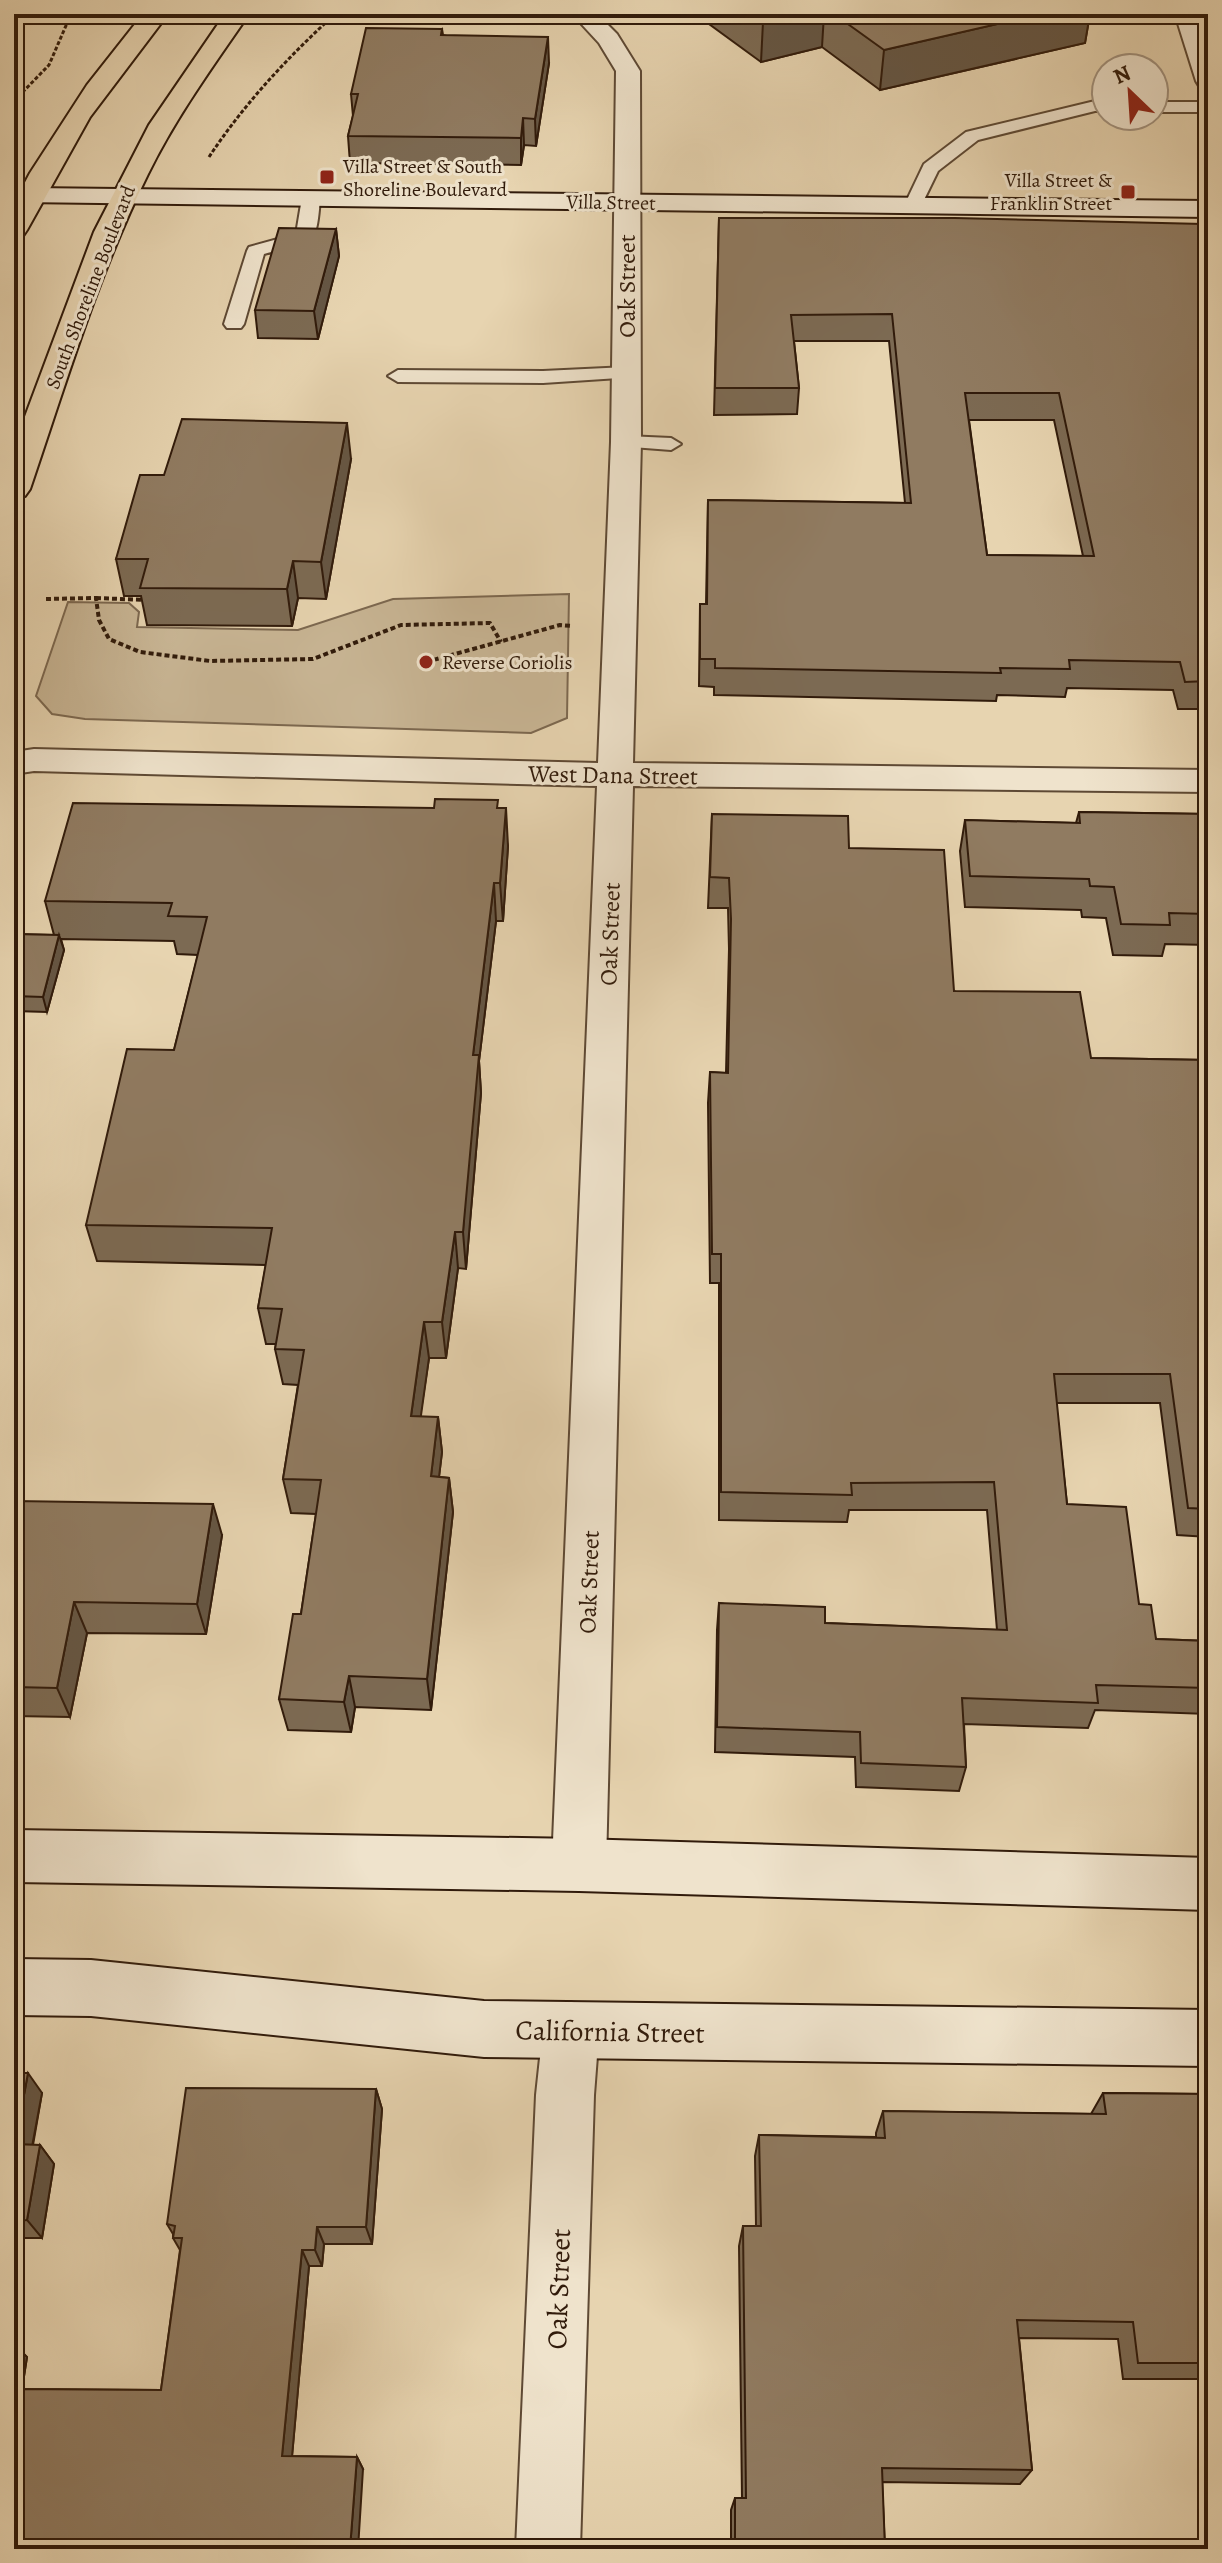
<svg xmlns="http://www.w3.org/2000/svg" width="1222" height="2563" font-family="Alegreya,serif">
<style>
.green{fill:#c8b594;stroke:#7c6850;stroke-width:2}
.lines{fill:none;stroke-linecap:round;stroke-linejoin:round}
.lane-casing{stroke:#5e4934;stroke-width:4}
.street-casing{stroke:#5e4934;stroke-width:4}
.secondary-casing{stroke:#311b0b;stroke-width:4}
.primary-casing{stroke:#311b0b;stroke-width:4}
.path-far1{stroke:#311b0b;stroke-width:3;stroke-dasharray:4 2;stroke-linecap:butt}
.path{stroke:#311b0b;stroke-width:4;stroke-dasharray:5 3;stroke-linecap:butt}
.lane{fill:#efe3cc;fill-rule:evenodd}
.street{fill:#efe3cc;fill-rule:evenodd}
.secondary{fill:#efe3cc;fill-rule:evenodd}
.primary{fill:#e7d4b0;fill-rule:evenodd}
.wall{fill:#7c6a53;stroke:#311b0b;stroke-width:2;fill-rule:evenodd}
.shaded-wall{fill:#655644;stroke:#311b0b;stroke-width:2}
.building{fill:#907b61;stroke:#311b0b;stroke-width:2;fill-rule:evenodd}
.poi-dot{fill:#8f2418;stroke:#efe3cc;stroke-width:3}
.labels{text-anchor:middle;stroke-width:6;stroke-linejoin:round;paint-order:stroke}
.far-poi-label{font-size:20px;fill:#311b0b;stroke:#efe3cc;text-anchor:start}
.far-street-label{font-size:20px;fill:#311b0b;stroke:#efe3cc}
.street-label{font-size:24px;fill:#311b0b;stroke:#efe3cc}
.near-street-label{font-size:28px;fill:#311b0b;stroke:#efe3cc}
</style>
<rect width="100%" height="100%" fill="#e7d4b0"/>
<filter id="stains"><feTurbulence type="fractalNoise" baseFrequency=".0025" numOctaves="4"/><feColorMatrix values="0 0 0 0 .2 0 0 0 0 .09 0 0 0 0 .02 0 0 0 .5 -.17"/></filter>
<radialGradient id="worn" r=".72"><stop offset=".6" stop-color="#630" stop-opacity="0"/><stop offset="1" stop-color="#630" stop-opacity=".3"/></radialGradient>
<path class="green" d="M569 594 567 718 531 733 85 719 52 714 36 696 68 602 129 603 139 612 137 627 298 630 393 599Z"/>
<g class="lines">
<defs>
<g id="lane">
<path d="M1095 101H1106V111H1095L978 140 938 171 919 210 913 211 904 206 924 164 966 132Z"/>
<rect x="1154" y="102" width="54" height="10"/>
<path d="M311 193 320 198C316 251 313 241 264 254L244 324 241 328H227L224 324 247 251 249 247 296 234 302 198Z"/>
<path d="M627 367 634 369 637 373 634 377 543 383 398 382 388 376 398 370 543 371Z"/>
<path d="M626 436 671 438 681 444 671 450 619 446 616 442 619 438Z"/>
</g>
<g id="street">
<path d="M577 14H597L617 34 640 71 641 442 633 763 1208 770V792L633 786 606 1865 598 1883 579 1891 560 1883 552 1865 597 786 34 771 14 774V752L34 749 598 763 611 442 616 71 599 43 575 17Z"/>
<path d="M1175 14H1199L1208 43V88L1199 86 1196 81Z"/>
<path d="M571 2002 591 2010 599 2030 594 2095 580 2549H516L536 2095 543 2030 551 2010Z"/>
</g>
<g id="secondary">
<path d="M30 188 1208 201V217L21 202 17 196 21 190Z"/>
<path d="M14 1830 579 1839 1208 1858V1910L579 1891 14 1882Z"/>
<path d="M14 1959 91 1960 484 2001 1208 2010V2066L484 2057 91 2016 14 2015Z"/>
</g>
<g id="primary">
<path d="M143 14H168L90 117 27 230 23 236 14 238V203L30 173 87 85Z"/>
<path d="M225 14H249C213 66 176 117 148 174 98 275 66 383 30 489L25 496 14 498V446L94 232 149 125Z"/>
</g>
</defs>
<use href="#lane" class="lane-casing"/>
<use href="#street" class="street-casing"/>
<use href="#secondary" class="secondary-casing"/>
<use href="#primary" class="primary-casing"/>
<g class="path-far1">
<path d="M14 101 49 65 71 14"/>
<path d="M209 157C244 104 288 57 335 14"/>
</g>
<g class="path">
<path d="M96 598 147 600"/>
<path d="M46 599 96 598 99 620 109 639 140 652 210 661 313 659 401 625 490 623 501 642"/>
<path d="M426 662 560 625 572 626"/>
</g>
<use href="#lane" class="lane"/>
<use href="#street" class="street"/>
<use href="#secondary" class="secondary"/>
<use href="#primary" class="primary"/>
</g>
<g class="wall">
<path d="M710 14H1090L1085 43 880 90 822 47 761 62 709 24Z"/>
<path d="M442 29 443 35 549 63 536 146 524 145 521 165 350 163 348 136 353 116 351 94Z"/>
<path d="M719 218 1208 244V716H1203L1202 709H1178L1173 690 1067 688 1065 697 997 695 996 701 714 695V687L699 686 700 604H706L708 500 905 503 889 341H794L799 388 797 414 714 415ZM969 420H1054L1083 556 987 555Z"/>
<path d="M336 229 339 256 318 339 258 338 255 310Z"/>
<path d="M351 459 326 599 298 598 292 626 147 625 141 596H124L116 559 164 475Z"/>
<path d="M434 808H498L508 846 503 921H496L479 1061 481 1093 466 1269 458 1268 446 1358H429L420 1417H438L442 1452 439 1477 449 1478 453 1512 431 1710 355 1707 351 1732 288 1730 279 1699 301 1614 316 1514 291 1513 283 1479 298 1385 283 1384 275 1349 276 1344H266L258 1308 266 1265 97 1261 86 1225 174 1050 198 955 177 954 174 941 61 939 64 950 47 1012 14 1011V934L54 935 45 901Z"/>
<path d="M1079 812 1208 814V945L1165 944 1162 956 1113 955 1106 918 1082 917 1081 910 965 907 960 851 965 820 1076 823Z"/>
<path d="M712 814 849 848 954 991 1091 1058 1208 1060V1239H1206L1208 1253V1537L1177 1535 1160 1403H1056L1067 1504 1139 1604 1156 1639 1208 1641V1714L1095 1710 1088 1728 964 1724 966 1767 959 1791 856 1787 855 1757 715 1752 717 1630 719 1603 825 1623 997 1630 987 1510H849L847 1522 719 1520V1283H710L708 1103 710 1072 726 1073 729 949 728 908H708Z"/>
<path d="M14 1501 222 1535 206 1634 87 1633 70 1717 14 1716Z"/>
<path d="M14 2073 42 2093 33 2145H40L54 2164 42 2238H17L14 2254Z"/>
<path d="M376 2089 382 2109 372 2244H324L322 2266H309L292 2456 357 2457 363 2469 14 2549V2344L27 2357 22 2389 161 2390 180 2250 173 2238V2234L167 2224Z"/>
<path d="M1103 2093 1208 2094V2379H1123L1118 2339 1019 2338 1032 2470 1020 2484 882 2482 885 2549H731V2510L735 2498H742L739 2246 743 2226H756L755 2156 759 2135 876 2137V2133L883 2111 1091 2114Z"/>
</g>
<g class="shaded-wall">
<path d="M795 14H824L822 47 761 62 763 22Z"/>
<path d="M1041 14H1090L1085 43 880 90 884 50Z"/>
<path d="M548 37 549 63 536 146 535 119Z"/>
<path d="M523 118 524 145 521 165V138Z"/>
<path d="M336 229 339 256 318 339 314 311Z"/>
<path d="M347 423 351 459 326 599 321 562Z"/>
<path d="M293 561 298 598 292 626 287 589Z"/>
<path d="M506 808 508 846 503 921 500 883Z"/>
<path d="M494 883 496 921 479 1061 481 1093 466 1269 463 1232 473 1055Z"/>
<path d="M59 935 64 950 47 1012 43 997Z"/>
<path d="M455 1232 458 1268 446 1358 442 1322Z"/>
<path d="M14 1310 20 1327 14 1350Z"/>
<path d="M424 1322 429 1358 416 1451 411 1416Z"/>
<path d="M438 1417 442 1452 435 1510 431 1476Z"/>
<path d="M449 1478 453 1512 431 1710 427 1679Z"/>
<path d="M213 1504 222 1535 206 1634 197 1604Z"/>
<path d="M74 1602 87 1633 70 1717 57 1688Z"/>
<path d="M349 1676 355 1707 351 1732 344 1702Z"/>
<path d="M28 2073 42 2093 29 2163 15 2144Z"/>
<path d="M376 2089 382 2109 372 2244 366 2227Z"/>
<path d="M40 2145 54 2164 42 2238 27 2220Z"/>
<path d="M317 2227 324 2244 322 2266 315 2250Z"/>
<path d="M14 2235 17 2238 14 2254Z"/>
<path d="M302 2250 309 2266 291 2468 282 2456Z"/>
<path d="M14 2344 27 2357 20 2402 14 2398Z"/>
<path d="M357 2457 363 2469 358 2549H350Z"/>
</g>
<g class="building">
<path d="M752 14H795L763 22Z"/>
<path d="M834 14H1041L884 50Z"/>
<path d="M366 28 442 29 441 35 548 37 535 119 523 118 521 138 348 136 358 94H351Z"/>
<path d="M719 218H955L1203 224 1208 244V504H1205L1208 513V681L1185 682 1180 662 1069 660 1070 669 1000 668 1001 673 715 668V659H700V604H707L708 500 911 503 892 314 791 315 799 388H715ZM965 393H1059L1094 556 987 555Z"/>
<path d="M279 228 336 229 314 311 255 310Z"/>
<path d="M182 419 347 423 321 562 293 561 287 589 140 588 148 559H116L140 475H164Z"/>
<path d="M435 799 498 800 497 808H506L500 883H494L473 1055H479L463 1232H455L442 1322H424L411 1416 438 1417 431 1476 449 1478 427 1679 349 1676 344 1702 279 1699 293 1614H301L321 1480 283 1479 304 1350 275 1349 282 1309 258 1308 272 1228 86 1225 127 1049 174 1050 207 917 168 916 172 903 45 901 73 803 434 808Z"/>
<path d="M1079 812 1208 814V914L1169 913 1170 925 1121 924 1114 887 1090 886 1089 879 970 876 965 820 1080 823Z"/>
<path d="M712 814 848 816 849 848 944 850 954 991 1080 992 1091 1058 1208 1060V1209H1200L1208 1253V1509L1188 1508 1170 1374H1054L1067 1504 1126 1507 1139 1604 1151 1605 1156 1639 1208 1641V1688L1096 1685 1098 1703 962 1698 966 1767 861 1763 860 1732 717 1727 719 1603 825 1607V1623L1007 1630 994 1482 851 1483 852 1495 721 1492V1254H712L710 1072 728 1073 731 919 729 878 710 877Z"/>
<path d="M14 934 59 935 43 997 14 996Z"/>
<path d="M14 1501 213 1504 197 1604 74 1602 57 1688 14 1687Z"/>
<path d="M14 2073H28L15 2144 40 2145 27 2220 14 2221Z"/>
<path d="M186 2088 376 2089 366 2227H317L315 2250H302L282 2456 357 2457 350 2549H14V2389L161 2390 182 2238H173L175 2226 167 2224Z"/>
<path d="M1103 2093 1208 2094V2363H1138L1133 2322 1017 2320 1032 2470 882 2468 885 2549H735V2498H746L743 2226H761L759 2135 885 2138 883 2111 1106 2114Z"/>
</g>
<g class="poi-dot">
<rect x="319" y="169" width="16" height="16" rx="4"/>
<rect x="1120" y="184" width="16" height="16" rx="4"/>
<circle cx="426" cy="662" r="8"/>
</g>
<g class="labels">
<g class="far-poi-label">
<text x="343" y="173">Villa Street &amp; South<tspan x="343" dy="23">Shoreline Boulevard</tspan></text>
<text x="1112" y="187" text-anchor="end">Villa Street &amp;<tspan x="1112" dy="23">Franklin Street</tspan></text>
<text x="442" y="669">Reverse Coriolis</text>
</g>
<g class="far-street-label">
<text transform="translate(611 202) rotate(1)" y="7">Villa Street</text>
<text transform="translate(90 287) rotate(-69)" y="7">South Shoreline Boulevard</text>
</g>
<g class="street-label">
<text transform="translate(627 286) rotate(-90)" y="8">Oak Street</text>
<text transform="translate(613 775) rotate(1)" y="8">West Dana Street</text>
<text transform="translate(610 934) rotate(-88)" y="8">Oak Street</text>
<text transform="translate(589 1582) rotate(-88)" y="8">Oak Street</text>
</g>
<g class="near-street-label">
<text transform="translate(610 2031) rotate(1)" y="10">California Street</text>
<text transform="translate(558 2289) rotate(-88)" y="10">Oak Street</text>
</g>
</g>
<rect width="1222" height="2563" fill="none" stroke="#e7d4b0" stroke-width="48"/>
<rect x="16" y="16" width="1190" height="2531" fill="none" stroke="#311b0b" stroke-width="4"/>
<rect x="24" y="24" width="1174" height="2515" fill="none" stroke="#311b0b" stroke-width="2"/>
<g transform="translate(1130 92) rotate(335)"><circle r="38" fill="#efe3cc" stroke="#a3937f" stroke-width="2"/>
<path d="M0-6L14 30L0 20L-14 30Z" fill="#8f2418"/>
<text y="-12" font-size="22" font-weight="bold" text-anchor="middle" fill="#311b0b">N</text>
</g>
<rect width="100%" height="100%" filter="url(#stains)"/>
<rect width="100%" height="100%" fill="url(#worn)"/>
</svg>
